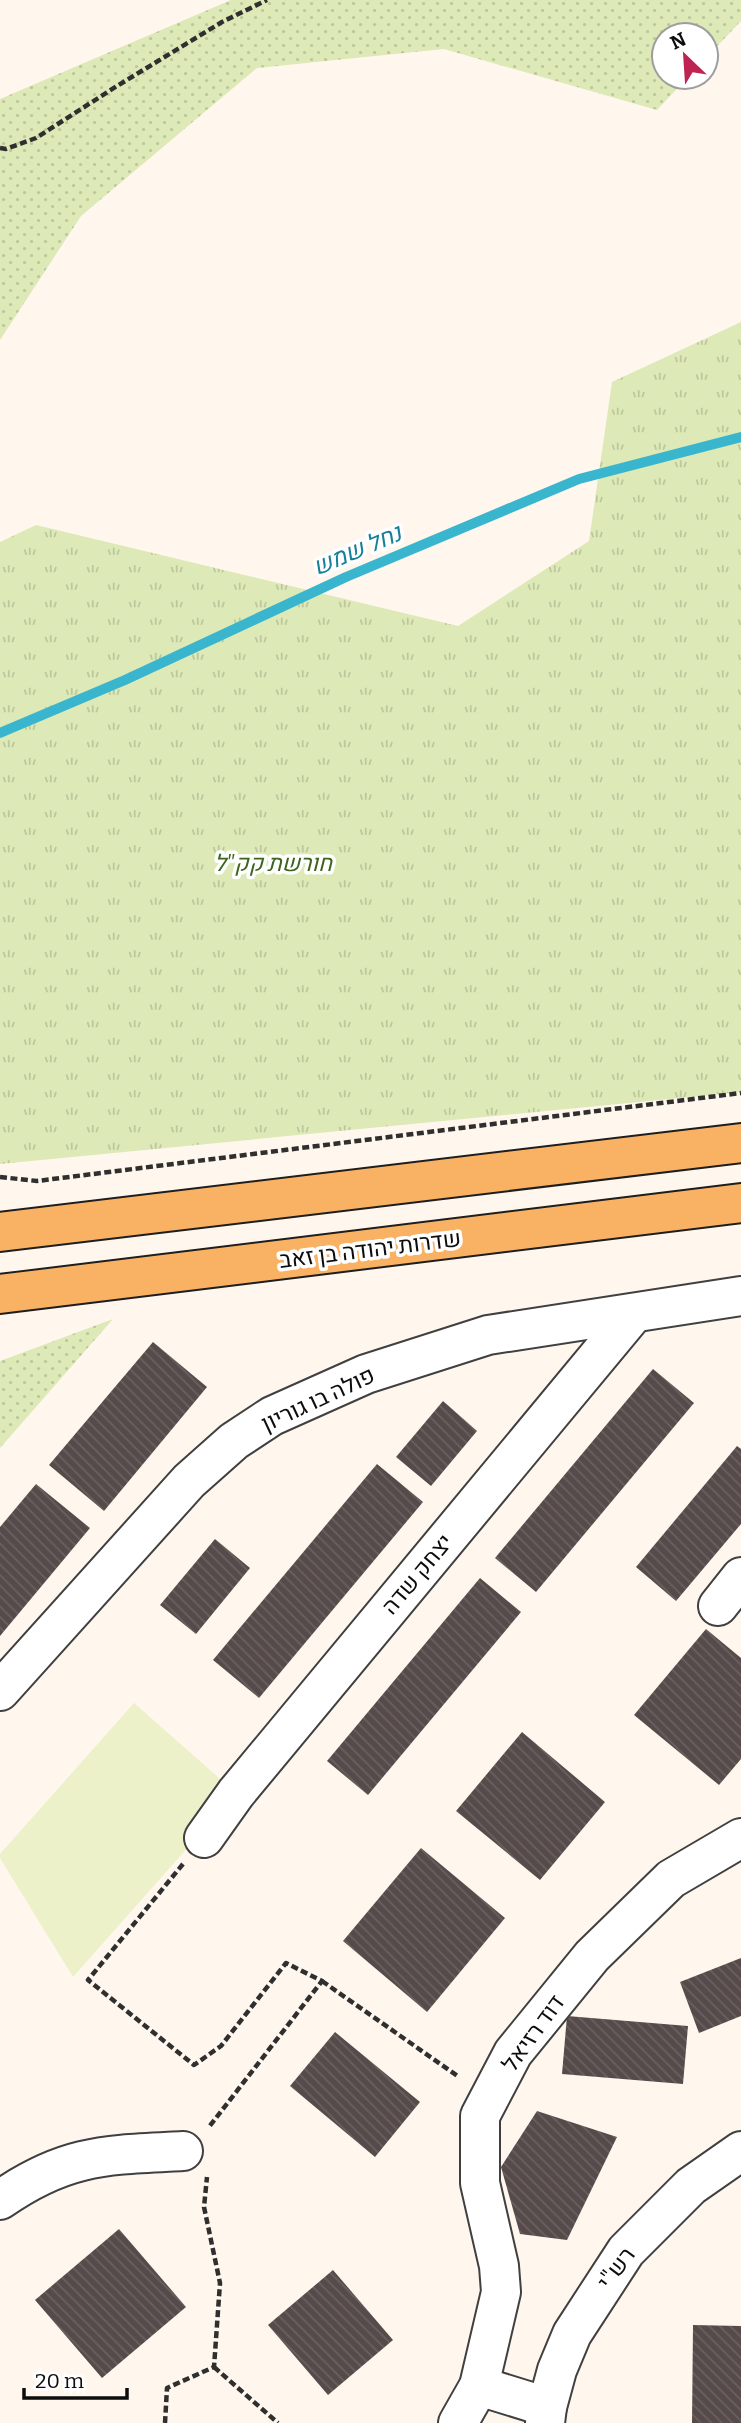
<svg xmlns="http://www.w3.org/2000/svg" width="741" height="2423" font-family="Bitter,Heebo,serif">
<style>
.grass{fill:url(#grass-dots)}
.park{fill:url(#park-tufts)}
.pitch{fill:#ecf1c9}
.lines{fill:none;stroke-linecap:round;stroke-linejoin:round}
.stream{stroke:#39b6ce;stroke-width:10}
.building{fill:url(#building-back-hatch)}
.minor-casing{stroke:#404040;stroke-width:42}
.major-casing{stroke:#1e1e1e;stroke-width:42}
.path{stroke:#2f2f2f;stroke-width:4.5;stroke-dasharray:7 3.5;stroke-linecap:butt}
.minor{stroke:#fff;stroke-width:38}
.major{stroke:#f9b163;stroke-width:38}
.labels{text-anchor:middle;stroke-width:7;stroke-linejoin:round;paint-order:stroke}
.park-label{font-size:23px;font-style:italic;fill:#3d651d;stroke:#fff}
.street-label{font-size:23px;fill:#0d0d0d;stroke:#fff}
.water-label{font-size:24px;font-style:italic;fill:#167f99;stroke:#fff}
</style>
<defs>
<pattern id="grass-dots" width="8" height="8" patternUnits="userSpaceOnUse" patternTransform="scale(1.75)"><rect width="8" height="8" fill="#dde9b7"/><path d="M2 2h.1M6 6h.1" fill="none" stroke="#bcc79c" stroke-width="1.8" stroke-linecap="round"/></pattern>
<pattern id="park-tufts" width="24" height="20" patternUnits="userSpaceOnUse" patternTransform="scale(1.75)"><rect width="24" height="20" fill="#dde9b7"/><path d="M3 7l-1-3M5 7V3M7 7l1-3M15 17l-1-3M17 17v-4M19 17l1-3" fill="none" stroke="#bcc79c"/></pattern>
<pattern id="building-back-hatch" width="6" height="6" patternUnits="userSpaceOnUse" patternTransform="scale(1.75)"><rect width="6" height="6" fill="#564b4a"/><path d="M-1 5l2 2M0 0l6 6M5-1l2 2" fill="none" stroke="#696060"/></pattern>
</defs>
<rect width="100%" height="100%" fill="#fff7ee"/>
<g class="grass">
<path d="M231 0H741V21L706 58V35H664V77H688L657 110 444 49 257 68 81 216 0 340V99Z"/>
<path d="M113 1319 0 1448V1361Z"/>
</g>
<path class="park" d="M741 322V1092L0 1164V542L36 525 458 626 589 541 612 382Z"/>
<path class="pitch" d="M134 1703 236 1793 73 1977 0 1858V1854Z"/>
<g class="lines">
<path class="stream" d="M0 733 125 680 346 577 579 479 741 437"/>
</g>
<g class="building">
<path d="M153 1342 207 1387 104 1511 49 1465Z"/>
<path d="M653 1369 694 1403 536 1592 495 1558Z"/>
<path d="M443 1401 477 1431 431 1486 396 1457Z"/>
<path d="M737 1446 741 1449V1524L676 1601 636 1567Z"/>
<path d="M377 1464 423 1502 259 1698 213 1660Z"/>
<path d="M36 1484 90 1528 0 1636V1527Z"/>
<path d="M215 1539 250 1568 196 1634 160 1605Z"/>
<path d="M480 1578 521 1612 368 1795 327 1761Z"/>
<path d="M706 1629 741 1658V1759L719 1785 634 1715Z"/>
<path d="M522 1732 605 1802 540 1880 456 1811Z"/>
<path d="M421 1848 505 1918 427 2012 343 1941Z"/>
<path d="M741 1958V2016L699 2033 680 1982Z"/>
<path d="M567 2016 688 2026 683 2084 562 2074Z"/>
<path d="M335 2032 420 2102 375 2157 290 2086Z"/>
<path d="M537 2111 617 2137 567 2240 520 2234 501 2167Z"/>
<path d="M119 2229 186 2307 102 2378 35 2300Z"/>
<path d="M333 2270 393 2340 328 2395 268 2325Z"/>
<path d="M693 2325 741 2326V2423H692Z"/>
</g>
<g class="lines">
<defs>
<g id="minor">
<path d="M718 1606 741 1577"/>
<path d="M0 1691 189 1481 234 1441 272 1416 366 1374 488 1335 741 1296"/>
<path d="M204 1838 236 1793 634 1313"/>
<path d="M0 2200C66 2154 106 2155 183 2151"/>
<path d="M479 2386 547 2407"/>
<path d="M458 2423 479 2386 501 2292 499 2266 480 2183V2116L513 2053 592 1956 671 1879 741 1838"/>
<path d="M545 2423 547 2407 557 2370 572 2334 626 2251 691 2186 741 2151"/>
</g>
<g id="major">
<path d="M0 1232 741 1143"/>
<path d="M0 1294 741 1203"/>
</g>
</defs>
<use href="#minor" class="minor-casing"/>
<use href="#major" class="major-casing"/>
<g class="path">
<path d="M0 148 6 149 36 138 117 86 222 22 267 0"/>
<path d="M0 1177 37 1181 741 1093"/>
<path d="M183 1864 88 1980 194 2065 221 2046 286 1963 322 1981 209 2127"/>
<path d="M322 1981 459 2077"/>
<path d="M214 2367 278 2423"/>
<path d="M165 2423 167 2388 214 2367 220 2283 204 2207 207 2177"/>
</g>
<use href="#minor" class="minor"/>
<use href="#major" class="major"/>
</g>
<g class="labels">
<g class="park-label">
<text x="273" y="871">חורשת קק"ל</text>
</g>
<g class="street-label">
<text transform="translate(370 1249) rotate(-7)" y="8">שדרות יהודה בן זאב</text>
<text transform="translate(318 1399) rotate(-25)" y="8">פולה בו גוריון</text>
<text transform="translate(417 1574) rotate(-50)" y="8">יצחק שדה</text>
<text transform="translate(533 2033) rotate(-54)" y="8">דוד רזיאל</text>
<text transform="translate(616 2268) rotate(-53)" y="8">רש"י</text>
</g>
<g class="water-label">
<text transform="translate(357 550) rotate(-23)" y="8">נחל שמש</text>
</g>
</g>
<g transform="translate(685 56) rotate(335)"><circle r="33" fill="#ffffff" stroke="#9e9e9e" stroke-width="2"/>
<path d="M0-5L12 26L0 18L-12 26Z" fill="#be2451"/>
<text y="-10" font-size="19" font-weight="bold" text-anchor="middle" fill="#0d0d0d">N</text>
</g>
<path d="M24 2388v10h103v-10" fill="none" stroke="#0d0d0d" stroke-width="3.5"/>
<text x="35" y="2388" font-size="21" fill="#0d0d0d" stroke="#ffffff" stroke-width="5" paint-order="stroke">20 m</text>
</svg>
